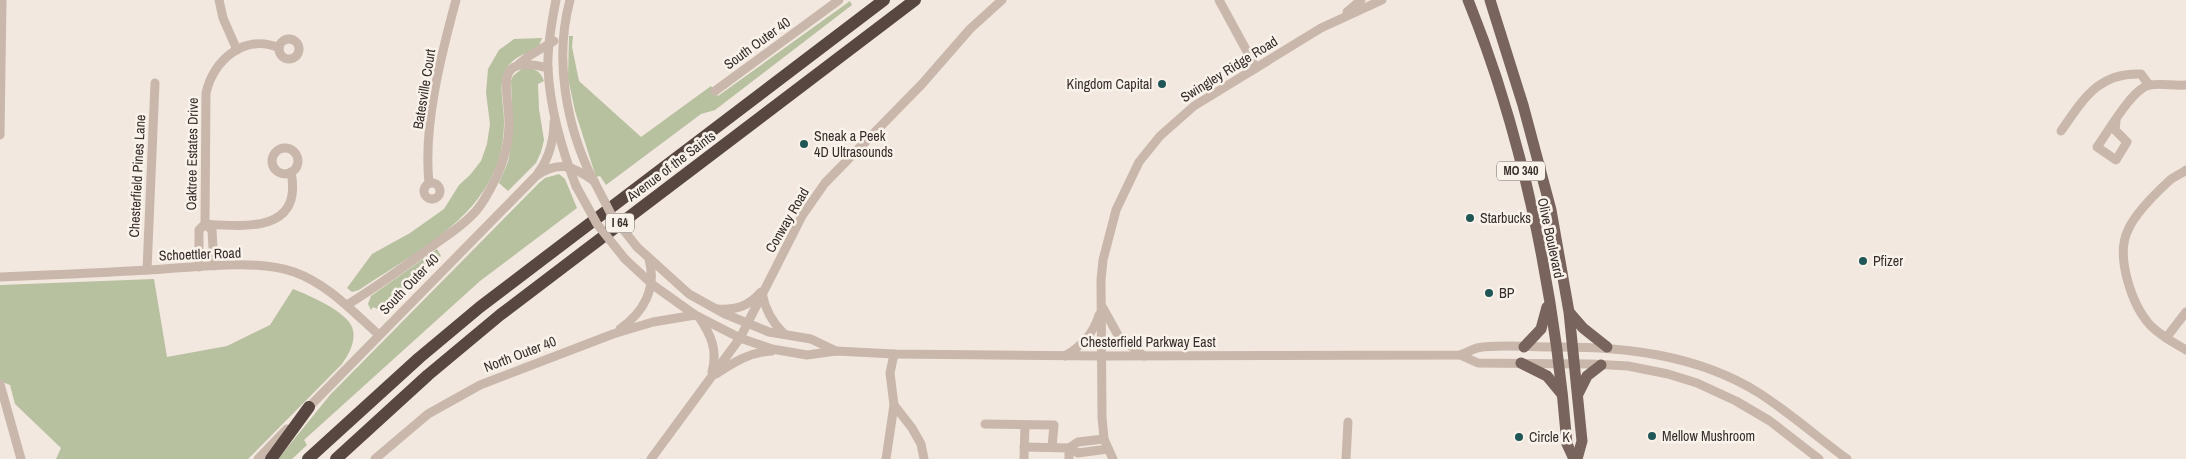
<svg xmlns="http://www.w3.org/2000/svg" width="2186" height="459" font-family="'Archivo Narrow',sans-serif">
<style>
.green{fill:#b7c09f}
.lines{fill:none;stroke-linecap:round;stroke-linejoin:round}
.minor{stroke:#c9b7ab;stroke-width:9}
.major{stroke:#78645c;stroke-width:11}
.highway{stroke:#584741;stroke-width:12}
.minor-bridge{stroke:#c9b7ab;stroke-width:9}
.poi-dot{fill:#215657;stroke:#f9f2eb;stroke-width:2}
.labels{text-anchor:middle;stroke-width:5;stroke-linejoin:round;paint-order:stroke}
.shield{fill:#f9f2eb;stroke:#716864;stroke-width:1}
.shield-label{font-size:12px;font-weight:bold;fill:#372d2a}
.street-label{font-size:14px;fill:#372d2a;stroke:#f9f2eb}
.poi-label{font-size:14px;fill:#372d2a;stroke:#f9f2eb;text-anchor:start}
</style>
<rect width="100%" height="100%" fill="#f2e8df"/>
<g class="green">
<path d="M850 1 852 5 715 110 701 114 606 185 600 176 596 177 575 111 568 78 569 36H573L572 47 579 81 641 137 711 86 718 96Z"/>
<path d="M542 38 538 48C527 53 516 56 509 65 496 81 504 102 504 121 504 139 501 159 492 176 466 229 406 258 359 290L352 292 347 288 372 254 410 233 444 209 459 185 470 175 481 161 487 144 490 124 486 93 488 69 499 50 514 39Z"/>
<path d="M524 67C535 69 540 70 544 81L538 84 539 109 544 140 541 152 536 163 508 191 499 183 508 162 513 133 511 81 513 76Z"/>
<path d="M559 174 565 179 577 208 480 281 304 440 307 445 292 459H278L330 395 539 183 545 178Z"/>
<path d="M437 249 441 256 390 306 380 310 373 307 371 310 368 304 371 296Z"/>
<path d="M154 279 167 357 227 346 270 325 293 289C308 295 346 311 352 327 357 340 349 354 342 364L248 459H56L61 448 15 404 10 385 0 381V285Z"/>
</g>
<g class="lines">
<g class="minor">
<path d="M219 0 223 18 237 50"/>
<path d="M556 0C552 20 547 49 548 69 550 108 562 150 576 186"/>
<path d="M570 0C554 59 566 126 593 180"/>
<path d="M1219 0 1256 68"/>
<path d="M1347 12 1361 0"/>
<circle cx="289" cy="49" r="10"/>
<path d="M519 64 529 56 554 41"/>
<path d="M715 91 839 0"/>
<path d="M2116 121 2115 130 2127 142 2116 160 2097 147C2108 132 2133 87 2150 85 2162 83 2174 86 2186 85"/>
<path d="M2061 131C2083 100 2098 72 2141 74L2149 85"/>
<path d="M0 135 2 0"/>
<circle cx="285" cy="161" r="13"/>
<path d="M2186 170C2181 174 2175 176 2170 180 2157 192 2135 214 2128 230 2115 256 2132 306 2151 326 2161 336 2174 343 2186 350"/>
<path d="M538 173C549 159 554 139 554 122"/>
<circle cx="432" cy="191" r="8"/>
<path d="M429 183C423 126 441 55 456 0"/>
<path d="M205 224C246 227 303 232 291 172"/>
<path d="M205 224 212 230 214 266"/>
<path d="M637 247 689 294 725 314 769 332 811 339 836 351"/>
<path d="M625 259 653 285 695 315 740 338 772 349 807 355 836 351 894 354 1102 356 1460 355C1465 353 1471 350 1477 348 1495 344 1530 347 1550 347 1621 346 1697 354 1759 393 1790 413 1817 437 1847 459"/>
<path d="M199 267V230L205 224 206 93C213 60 245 33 279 48"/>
<path d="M147 270 155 83"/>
<path d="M0 277C49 275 98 273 148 270 191 268 253 258 294 272 328 284 353 312 379 335"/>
<path d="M762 293C765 310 772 322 784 334"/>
<path d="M347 305C376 287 404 267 431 247 446 236 463 226 476 211 485 201 491 188 497 176 504 160 509 141 509 124 509 89 491 53 548 68"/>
<path d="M1103 308 1119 337 1144 356"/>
<path d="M717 309C736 310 748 307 761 292"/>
<path d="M699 317C711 335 718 350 712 372"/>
<path d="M620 329C644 312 657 288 649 259"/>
<path d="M2166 338 2186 312"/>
<path d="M894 354 890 373 894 405 912 428 921 444 924 459"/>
<path d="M1460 355 1478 363 1591 364 1628 366 1668 374 1697 383 1736 401 1770 421 1819 459"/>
<path d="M1065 356C1082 346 1093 334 1099 315"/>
<path d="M716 374C734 362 750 352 772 351"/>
<path d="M0 384 21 459"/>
<path d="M305 411 536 176C559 160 573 166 594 181"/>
<path d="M985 424 1054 425 1052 447"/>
<path d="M1024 447 1069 448 1078 453 1108 449"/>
<path d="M1069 448 1078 442 1104 439"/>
<path d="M1069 448V459"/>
<path d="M258 459 287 429"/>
<path d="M375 459 428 414 480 385 613 334 653 322 695 315"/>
<path d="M651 459 740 338 802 216 825 183 922 84 970 29 1002 0"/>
<path d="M886 459 894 405"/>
<path d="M1024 459 1025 425"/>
<path d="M1113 459 1104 439 1102 417 1101 280 1103 260 1116 210 1139 162 1160 136 1194 106 1321 28 1382 0"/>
<path d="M1346 459 1348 422"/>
</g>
<g class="major">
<path d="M1468 0C1524 138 1555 295 1567 444L1574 459"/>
<path d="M1490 0 1523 105 1551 210 1569 312 1582 441 1577 459"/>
<path d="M1570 313 1583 328 1607 347"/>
<path d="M1524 347 1541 329 1547 307"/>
<path d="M1521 363 1547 376 1561 393"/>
<path d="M1578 394 1587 376 1601 365"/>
</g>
<g class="highway">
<path d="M271 459 309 407"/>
<path d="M308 459 419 358 480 307 884 0"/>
<path d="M336 459 428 375 500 315 915 0"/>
</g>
<g class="minor-bridge">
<path d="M594 181 611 214 637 247"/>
<path d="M576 186 597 224 625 259"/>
</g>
</g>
<g class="poi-dot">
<circle cx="1162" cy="84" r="5"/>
<circle cx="804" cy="144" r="5"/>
<circle cx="1470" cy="218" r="5"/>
<circle cx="1863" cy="261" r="5"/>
<circle cx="1489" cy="293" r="5"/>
<circle cx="1652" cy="436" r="5"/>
<circle cx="1519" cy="437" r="5"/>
</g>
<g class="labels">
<g class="shield">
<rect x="1497" y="161.5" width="48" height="19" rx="4"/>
<rect x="606" y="213.5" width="28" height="19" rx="4"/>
</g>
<g class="shield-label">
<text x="1521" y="175">MO 340</text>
<text x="620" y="227">I 64</text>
</g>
<g class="street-label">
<text transform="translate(757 43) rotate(-36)" y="5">South Outer 40</text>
<text transform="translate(1229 69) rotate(-32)" y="5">Swingley Ridge Road</text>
<text transform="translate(424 89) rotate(-81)" y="5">Batesville Court</text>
<text transform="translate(192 154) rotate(-89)" y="5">Oaktree Estates Drive</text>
<text transform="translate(671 166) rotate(-37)" y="5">Avenue of the Saints</text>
<text transform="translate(137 176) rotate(-87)" y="5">Chesterfield Pines Lane</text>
<text transform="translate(787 220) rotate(-60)" y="5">Conway Road</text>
<text transform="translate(1551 238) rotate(78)" y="5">Olive Boulevard</text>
<text transform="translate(200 254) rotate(-2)" y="5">Schoettler Road</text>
<text transform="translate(409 284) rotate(-46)" y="5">South Outer 40</text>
<text x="1148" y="347">Chesterfield Parkway East</text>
<text transform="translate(520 354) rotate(-21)" y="5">North Outer 40</text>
</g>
<g class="poi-label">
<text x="1152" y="89" text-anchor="end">Kingdom Capital</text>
<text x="814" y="141">Sneak a Peek<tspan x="814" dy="16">4D Ultrasounds</tspan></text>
<text x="1480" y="223">Starbucks</text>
<text x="1873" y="266">Pfizer</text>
<text x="1499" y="298">BP</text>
<text x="1662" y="441">Mellow Mushroom</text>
<text x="1529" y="442">Circle K</text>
</g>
</g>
</svg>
